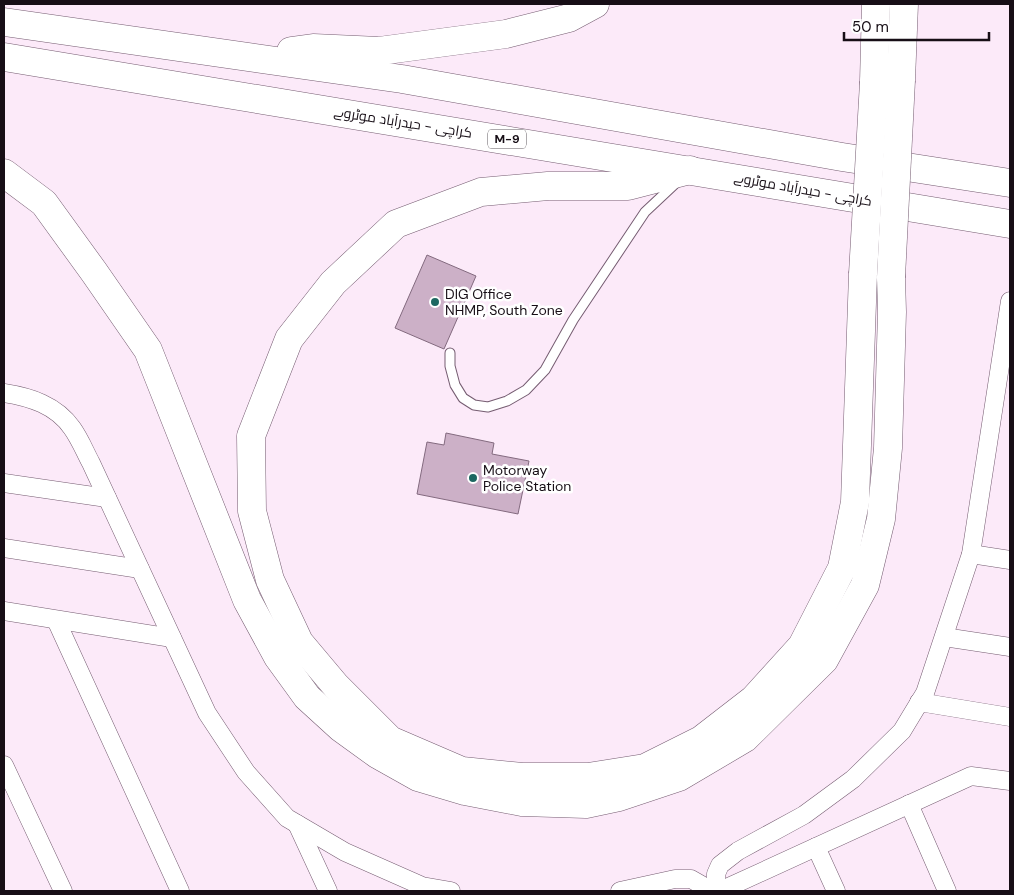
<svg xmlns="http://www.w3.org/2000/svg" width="1014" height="895" font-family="'DM Sans',Cairo,sans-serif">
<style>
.building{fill:#ccb0c7;stroke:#836a7f}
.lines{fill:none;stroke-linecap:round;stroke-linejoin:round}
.lane-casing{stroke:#755c71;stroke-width:11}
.street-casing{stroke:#755c71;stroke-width:19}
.highway-casing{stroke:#755c71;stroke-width:29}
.lane{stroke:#fff;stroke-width:9}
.street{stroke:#fff;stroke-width:18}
.highway{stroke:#fff;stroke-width:28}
.highway-bridge-casing{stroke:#755c71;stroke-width:29;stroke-linecap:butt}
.highway-bridge{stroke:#fff;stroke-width:28}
.poi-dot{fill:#1c6761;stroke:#fff;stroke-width:2}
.labels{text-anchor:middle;stroke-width:5;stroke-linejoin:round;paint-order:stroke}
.shield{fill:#fff;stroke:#5d565c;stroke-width:1}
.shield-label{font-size:12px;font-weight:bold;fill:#170e16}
.street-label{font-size:14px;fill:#170e16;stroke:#fff}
.poi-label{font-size:14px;fill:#170e16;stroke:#fff;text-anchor:start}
</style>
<rect width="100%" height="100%" fill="#fceaf9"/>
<g class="building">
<path d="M427 255 476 276 444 349 395 328Z"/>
<path d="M446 433 494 443 492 454 529 461 518 514 417 494 427 442 444 445Z"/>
</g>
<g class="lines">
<defs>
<path id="lane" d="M450 353V366L455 385 463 398 474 405 488 407 507 401 526 390 545 370 573 320 645 212 677 182"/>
<g id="street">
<path d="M4 393C30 397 56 405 72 428 80 439 85 452 91 463L207 713 246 772 287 818 345 852 422 886 451 891"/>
<path d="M4 483 107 498"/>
<path d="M4 548 140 569"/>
<path d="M971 554 1010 560"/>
<path d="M4 611 172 638"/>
<path d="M56 620 180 891"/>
<path d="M944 637 1010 647"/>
<path d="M919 702 1010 717"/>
<path d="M4 765 63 891"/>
<path d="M909 804 947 891"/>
<path d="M297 824 328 891"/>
<path d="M816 847 836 891"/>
<path d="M620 891 675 879H691L712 891"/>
<path d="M716 891V874L720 865 738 851 804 815 853 779 902 731 925 693 971 554 1010 301"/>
<path d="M720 891 971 776 1010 781"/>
</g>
<g id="highway">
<path d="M4 22 402 79 842 157 1010 183"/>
<path d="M291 51 313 48 379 51 506 34 569 18 595 4"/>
<path d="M4 57 1010 224"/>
<path d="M901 80 904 4"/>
<path d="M874 82 876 4"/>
<path d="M690 170 628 186H548L481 192 396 224 333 283 289 339 251 436 252 511 270 580 299 642 336 686 390 740 462 771 522 777H588L645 768 701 740 754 699 802 646 842 568 855 502 863 274"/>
<path d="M4 173 44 203 94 272 148 350 247 600 278 657 307 697 341 728 377 754 418 777 465 791 522 802 586 804 619 797 679 777 745 738 824 660 865 585 881 519 888 448 892 312 891 277"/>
</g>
</defs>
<use href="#lane" class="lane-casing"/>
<use href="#street" class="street-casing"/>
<use href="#highway" class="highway-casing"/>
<use href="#lane" class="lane"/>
<use href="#street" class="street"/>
<use href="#highway" class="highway"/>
<defs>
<g id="highway-bridge">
<path d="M863 274 874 82"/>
<path d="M891 277 901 80"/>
</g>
</defs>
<use href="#highway-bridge" class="highway-bridge-casing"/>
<use href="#highway-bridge" class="highway-bridge"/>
</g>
<g class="poi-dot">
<circle cx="435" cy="302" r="5"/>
<circle cx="473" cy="478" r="5"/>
</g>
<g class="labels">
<rect class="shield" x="488" y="129.5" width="38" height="19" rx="4"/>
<g class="shield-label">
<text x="507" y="143">M-9</text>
</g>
<g class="street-label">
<text transform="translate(403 122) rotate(9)" y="5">کراچی - حیدرآباد موٹروے</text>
<text transform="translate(803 189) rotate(10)" y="5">کراچی - حیدرآباد موٹروے</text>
</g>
<g class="poi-label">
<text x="445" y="299">DIG Office<tspan x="445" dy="16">NHMP, South Zone</tspan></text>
<text x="483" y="475">Motorway<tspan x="483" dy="16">Police Station</tspan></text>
</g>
</g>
<rect width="1014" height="895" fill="none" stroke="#170e16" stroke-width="10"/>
<path d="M844 32v8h145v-8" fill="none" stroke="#170e16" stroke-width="2.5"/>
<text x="852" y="32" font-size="15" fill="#170e16" stroke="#ffffff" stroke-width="4" paint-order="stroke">50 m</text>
</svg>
